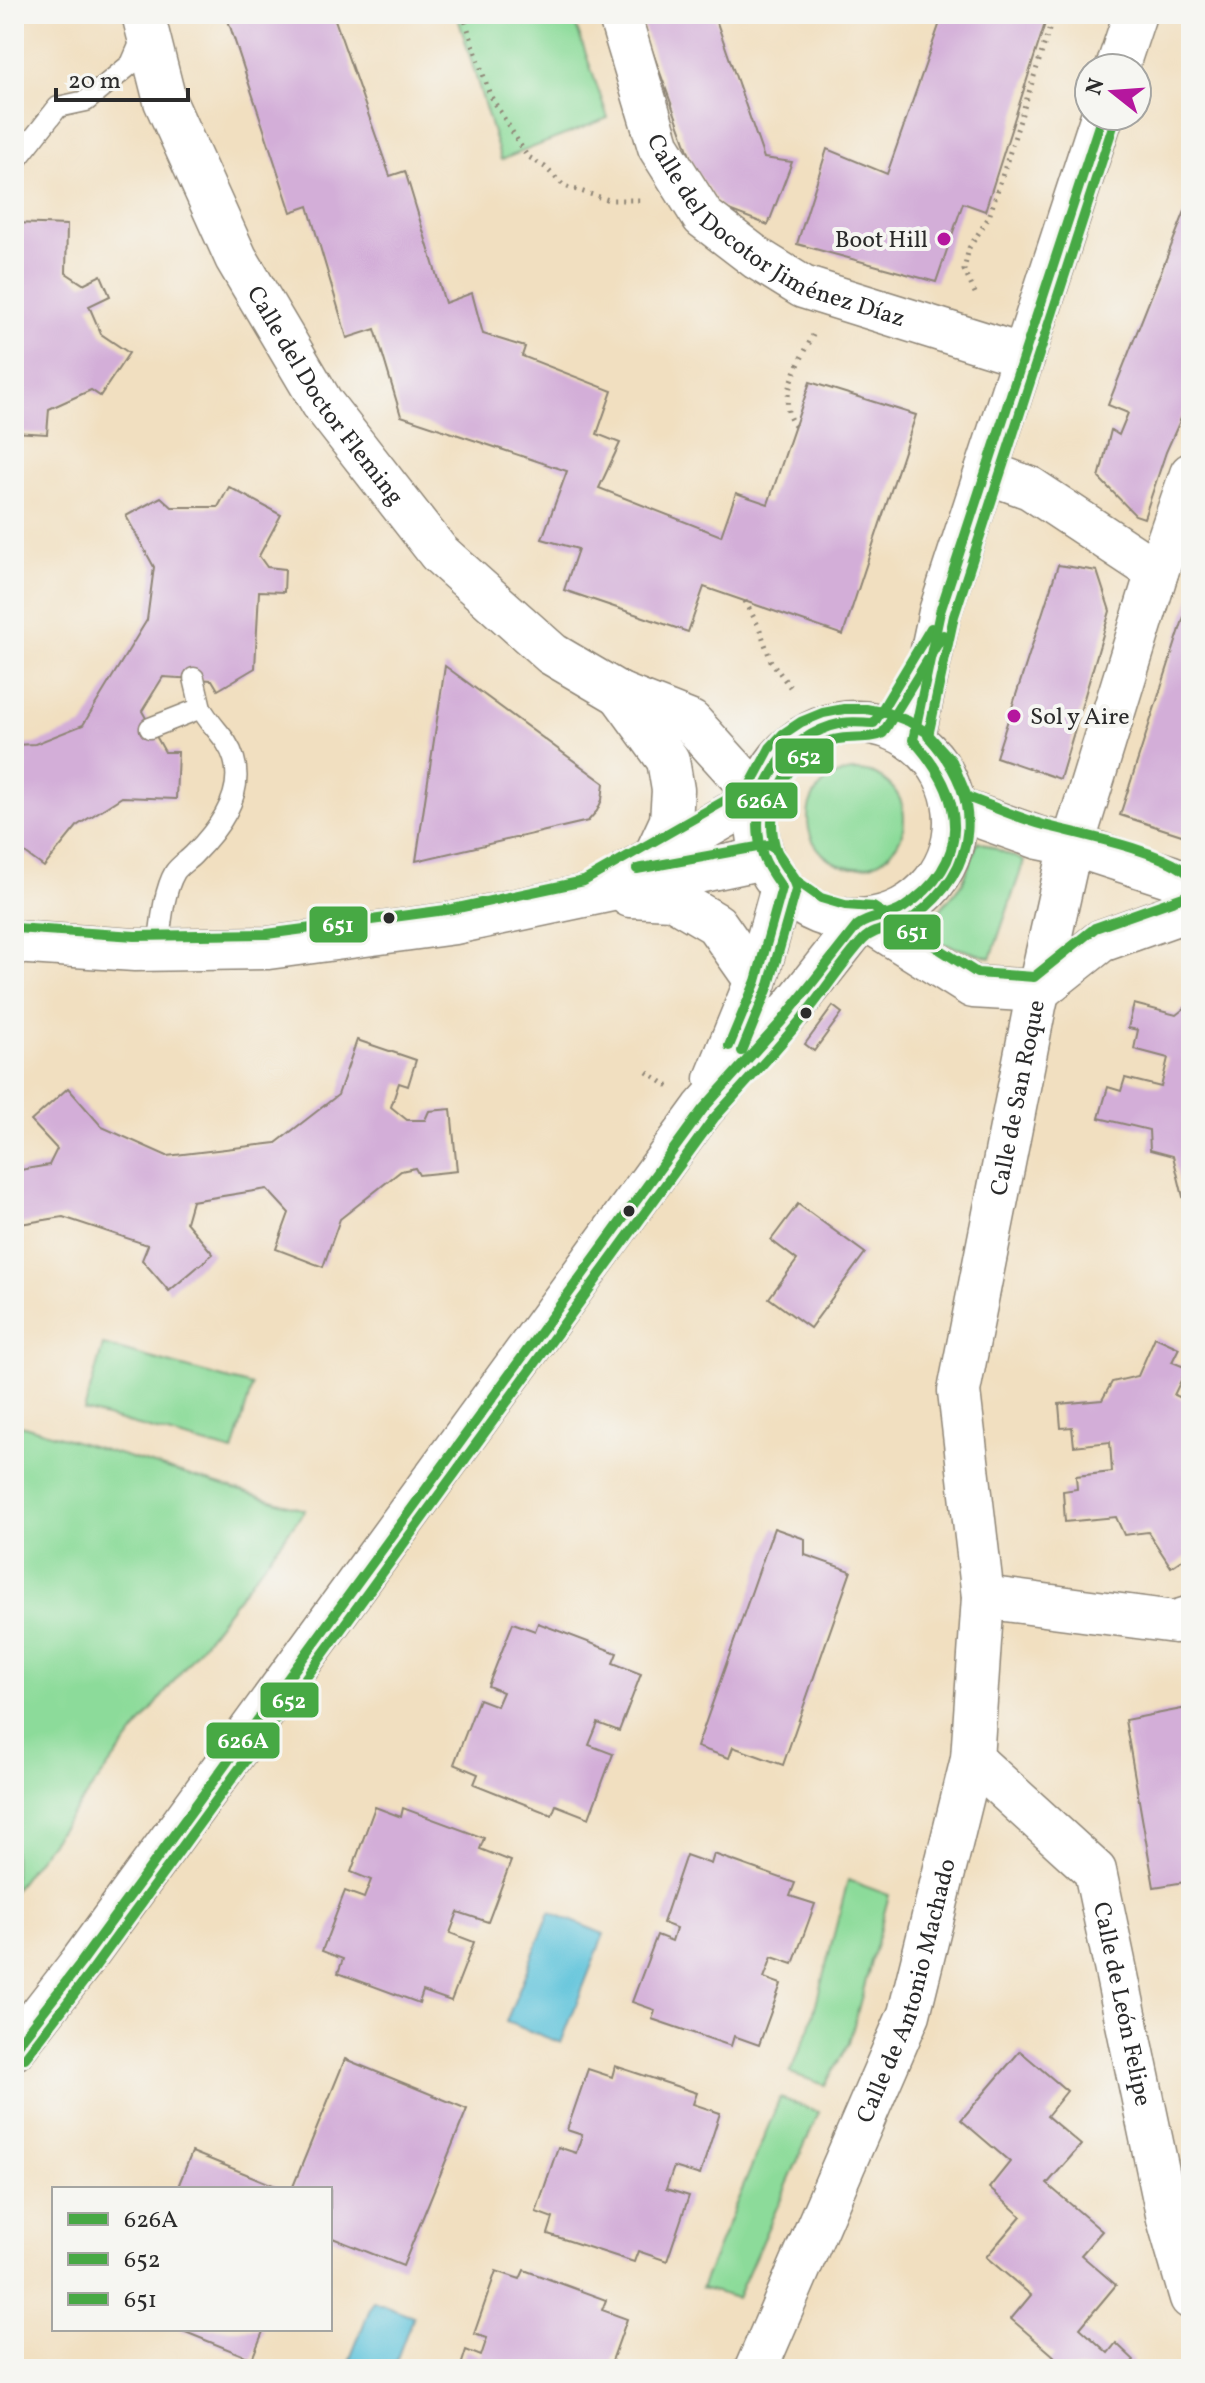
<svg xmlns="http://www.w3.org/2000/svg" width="1205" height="2383" font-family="Vollkorn,serif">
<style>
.green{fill:#8cdb9a;stroke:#5c8362;stroke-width:2}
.water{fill:#5cc2da;stroke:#447682;stroke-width:2}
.building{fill:#d3aed8}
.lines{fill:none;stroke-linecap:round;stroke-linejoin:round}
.lane-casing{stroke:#8e8576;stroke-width:23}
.street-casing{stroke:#8e8576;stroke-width:45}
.path{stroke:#8e8576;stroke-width:5;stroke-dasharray:2 6;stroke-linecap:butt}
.lane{stroke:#fff;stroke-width:20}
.street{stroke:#fff;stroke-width:42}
.bus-1-casing{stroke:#f6f6f2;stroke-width:16}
.bus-2-casing{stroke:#f6f6f2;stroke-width:16}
.bus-3-casing{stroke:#f6f6f2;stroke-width:16}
.bus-1{stroke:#47a944;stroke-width:10}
.bus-2{stroke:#47a944;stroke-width:10}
.bus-3{stroke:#47a944;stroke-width:10}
.poi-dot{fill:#b5179e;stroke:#f6f6f2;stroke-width:3}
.bus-dot{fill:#2b2b2b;stroke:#f6f6f2;stroke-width:3}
.labels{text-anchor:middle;stroke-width:8;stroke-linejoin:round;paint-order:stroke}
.street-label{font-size:24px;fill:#2b2b2b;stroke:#f6f6f2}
.poi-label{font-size:24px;fill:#2b2b2b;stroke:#f6f6f2;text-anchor:end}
.line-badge{stroke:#f6f6f2;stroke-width:3}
.badge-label{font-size:22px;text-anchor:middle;font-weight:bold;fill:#fff}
</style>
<rect width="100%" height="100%" fill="#f6f6f2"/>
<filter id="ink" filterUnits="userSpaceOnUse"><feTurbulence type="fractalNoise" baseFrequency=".0125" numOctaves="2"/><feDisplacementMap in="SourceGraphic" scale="16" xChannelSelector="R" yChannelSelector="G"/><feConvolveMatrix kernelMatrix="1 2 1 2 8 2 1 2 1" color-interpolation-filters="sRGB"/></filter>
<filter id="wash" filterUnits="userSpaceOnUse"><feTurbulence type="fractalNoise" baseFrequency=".006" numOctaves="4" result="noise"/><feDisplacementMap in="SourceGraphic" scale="32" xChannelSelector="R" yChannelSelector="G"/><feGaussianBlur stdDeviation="1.8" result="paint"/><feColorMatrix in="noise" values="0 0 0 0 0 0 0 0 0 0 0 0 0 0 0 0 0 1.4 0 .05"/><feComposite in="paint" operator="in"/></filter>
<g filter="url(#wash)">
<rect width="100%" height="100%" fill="#f1dfc0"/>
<g class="green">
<path d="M457 14H572L608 118 501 160Z"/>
<circle cx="856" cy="819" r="48"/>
<path d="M978 841 1024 861 991 958 917 936 962 884Z"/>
<path d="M103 1345 252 1386 233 1452 84 1411Z"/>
<path d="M14 1423 305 1510 14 1890Z"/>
<path d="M848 1880 889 1895 849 2043 825 2085 790 2073 810 2027Z"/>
<path d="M780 2098 819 2112 737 2298 701 2288Z"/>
</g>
<g class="water">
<path d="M550 1912 604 1934 561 2043 506 2022Z"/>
<path d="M373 2301 413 2316 393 2369H346Z"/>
</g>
<g id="blocks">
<g class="building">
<path d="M226 14H333L390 176 405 171 445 303 472 293 483 334 525 347 522 356 612 391 597 434 620 443 599 488 721 536 736 493 768 504 810 382 916 415 843 635 704 587 688 632 564 590 578 549 542 539 567 471 401 416 375 329 347 338 308 206 291 212Z"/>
<path d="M639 14H714L764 158 792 162 768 225 721 207 694 167Z"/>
<path d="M943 14H1048L985 211 963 203 936 282 797 244 827 149 887 174Z"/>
<path d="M1191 196V396L1166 452 1144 518 1135 515 1099 478 1111 430 1119 435 1128 413 1108 405Z"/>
<path d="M14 223 67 225 66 273 83 284 101 275 110 296 89 306 101 334 129 353 100 396 91 390 49 409 47 434 14 432Z"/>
<path d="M229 487 281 515 259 556 267 567 285 569 284 592 259 591 255 668 218 690 212 680 163 677 142 711 165 752H178L176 799 122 797 78 825 44 867 14 845V839L22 832 14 817V745L35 744 83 725 147 620 154 567 126 516 161 497 172 507H218Z"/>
<path d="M1058 565 1097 571 1110 611 1060 779 996 757Z"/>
<path d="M1191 595V838L1120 815Z"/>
<path d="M445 666 604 783 602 800 597 811 588 821 416 861Z"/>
<path d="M1191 1003V1195L1183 1197 1173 1156 1150 1150 1149 1130 1099 1118 1108 1087 1121 1091 1125 1078 1161 1087 1168 1058 1134 1049 1138 1030 1128 1028 1134 1004 1176 1015Z"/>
<path d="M833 1006 842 1013 814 1051 805 1044Z"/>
<path d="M357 1040 416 1060 408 1086 399 1083 391 1107 407 1120H425L429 1111 451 1109 457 1171 419 1175 415 1168 401 1171 340 1219 323 1267 276 1249 289 1213 267 1189 192 1201 186 1222 213 1254 169 1291 142 1260 148 1245 63 1217 14 1225V1171L49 1165 57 1149 31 1121 68 1088 102 1127 167 1156 276 1143 338 1095Z"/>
<path d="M798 1204 865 1253 810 1328 769 1298 797 1260 771 1240Z"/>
<path d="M1155 1337 1179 1348 1172 1362 1187 1368 1174 1395 1191 1403V1505L1182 1511 1191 1525V1544L1185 1549 1189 1555 1171 1567 1148 1532 1124 1535 1116 1517 1065 1522 1063 1491 1077 1489 1076 1476 1112 1472 1110 1442 1074 1446 1072 1427 1061 1428 1059 1404 1102 1400 1112 1382 1138 1376Z"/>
<path d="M774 1528 805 1539V1555L851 1571 783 1765 733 1747 729 1758 697 1747Z"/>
<path d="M513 1623 535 1631 538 1623 617 1653 613 1663 641 1674 619 1731 598 1723 589 1745 613 1754 589 1818 556 1805 552 1815 474 1784 478 1774 454 1764 479 1699 497 1706 503 1692 488 1686Z"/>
<path d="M1187 1708 1191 1732V1881L1154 1887 1125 1720Z"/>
<path d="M375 1807 401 1817 403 1808 484 1838 480 1849 511 1861 488 1922 458 1912 450 1933 474 1942 451 2001 423 1991 419 2003 338 1973 343 1959 322 1951 345 1891 364 1898 371 1880 351 1872Z"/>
<path d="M714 1854 795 1883 790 1896 815 1904 793 1964 772 1957 764 1978 781 1984 759 2045 734 2036 731 2046 652 2019 655 2010 632 2002 657 1935 672 1941 676 1928 663 1923 686 1855 711 1864Z"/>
<path d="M1020 2051 1067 2091 1047 2116 1081 2145 1047 2184 1102 2231 1081 2255 1116 2285 1080 2328 1108 2353 1116 2343 1134 2360 1126 2369H1043L1054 2356 1011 2319 1031 2295 986 2257 1021 2216 989 2188 1010 2162 961 2120Z"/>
<path d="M345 2059 467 2109 403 2266 330 2237V2189H292Z"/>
<path d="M615 2066 697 2093 693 2104 720 2113 700 2175 674 2167 666 2189 689 2196 667 2261 638 2251 634 2262 548 2234 553 2218 536 2212 558 2147 576 2153 582 2135 567 2130 588 2069 612 2077Z"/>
<path d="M192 2152 283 2189H177Z"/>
<path d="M524 2270 606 2300 602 2310 627 2319 609 2369H460L466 2350 481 2356 487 2338 474 2334 496 2271 520 2279Z"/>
<path d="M178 2329H264L252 2359Z"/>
</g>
</g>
</g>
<g filter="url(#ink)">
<use href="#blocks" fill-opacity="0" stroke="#8e8576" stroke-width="2"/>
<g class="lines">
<defs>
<g id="lane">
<path d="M14 163 58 107 86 101 131 64 144 34"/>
<path d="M194 678 201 708"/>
<path d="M150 728 201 708C211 727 228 738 234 759 245 796 217 831 193 855 188 860 179 866 175 872 163 892 161 927 158 950"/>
</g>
<g id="street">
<path id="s1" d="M143 14 165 101 236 258 322 403 439 553 552 654 620 694 691 722 738 774 761 794"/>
<path id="s2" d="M619 14 659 147 703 217 758 259 803 287 1024 356"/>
<path d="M1117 68 1135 14"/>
<path d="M986 472 1030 488 1157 572"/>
<path d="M620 694 668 760 673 790 671 821 654 858"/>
<circle cx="856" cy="821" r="99"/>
<path d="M913 740 940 612 1102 116"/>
<path d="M955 808 1039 838 1073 845 1172 877 1191 896"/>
<path d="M625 874 760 797"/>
<path d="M630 896 672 898 716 924 756 981"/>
<path d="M867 920 973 987 1038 991 1101 941 1191 909"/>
<path d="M14 942 135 950 268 948 455 923 764 858"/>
<path d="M716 1079 756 981 782 888"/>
<path d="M983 1597 1175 1622 1191 1617"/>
<path id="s3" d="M972 1759 1095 1871 1168 2219 1191 2298"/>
<path d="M14 2049 80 1964 703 1109 793 1007 860 922"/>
<path id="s4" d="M756 2369 909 2014 972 1759 983 1597 959 1391 1035 1006 1066 867 1157 572 1191 474"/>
</g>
</defs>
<use href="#lane" class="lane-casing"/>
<use href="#street" class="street-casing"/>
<g class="path">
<path d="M463 14 490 95 527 156 545 167 564 186 609 200H642"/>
<path d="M975 293 964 270 969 248 989 217 1054 14"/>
<path d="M795 426C774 402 802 359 813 335"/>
<path d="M745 601 759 627 771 661 790 687"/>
<path d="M647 1072 669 1087"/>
</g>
<use href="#lane" class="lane"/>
<use href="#street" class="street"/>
<defs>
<g id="bus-1">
<path d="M729 1046 756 981 782 888C775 878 767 867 763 856 744 796 782 735 843 723 853 721 864 723 874 723L931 628"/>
<path d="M14 2049 80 1964 703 1109 782 1021 857 926C871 915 889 918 903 908 974 861 965 797 913 740L940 612 1102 116"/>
</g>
<g id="bus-2">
<path d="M742 1051 769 985 796 890C795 875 781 866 777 852 762 810 783 762 824 743 844 734 870 741 883 733L943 635"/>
<path d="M25 2058 91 1972 714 1118C744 1085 775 1052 803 1017 824 992 841 964 863 940 876 926 898 930 913 918 981 867 985 798 928 736L954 616 1115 120"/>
</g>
<g id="bus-3">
<path d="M637 869 768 845 775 849 797 881 821 898 845 905 873 907 977 973 1034 977 1095 928 1186 896"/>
<path d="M15 928 135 936 267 934 453 909 584 881 749 787 770 748 783 734 801 722 823 713 844 709H866L887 713 908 721 926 732 952 761 967 797C992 806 1018 818 1044 825 1081 835 1166 851 1191 876"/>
</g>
</defs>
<use href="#bus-1" class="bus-1-casing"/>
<use href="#bus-2" class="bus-2-casing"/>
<use href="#bus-3" class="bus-3-casing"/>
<use href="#bus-1" class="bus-1"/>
<use href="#bus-2" class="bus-2"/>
<use href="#bus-3" class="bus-3"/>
</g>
</g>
<g class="poi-dot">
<circle cx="944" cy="239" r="8"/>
<circle cx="1014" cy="716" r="8"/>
</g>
<g class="bus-dot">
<circle cx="389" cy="918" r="7"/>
<circle cx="806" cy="1013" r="7"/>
<circle cx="629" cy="1211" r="7"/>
</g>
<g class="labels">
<g class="street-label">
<text dy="8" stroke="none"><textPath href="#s2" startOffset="288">Calle del Docotor Jiménez Díaz</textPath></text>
<text dy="8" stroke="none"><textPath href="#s1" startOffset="426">Calle del Doctor Fleming</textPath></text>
<text dy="8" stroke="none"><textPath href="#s4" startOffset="1318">Calle de San Roque</textPath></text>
<text dy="8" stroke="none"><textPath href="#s4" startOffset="408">Calle de Antonio Machado</textPath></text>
<text dy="8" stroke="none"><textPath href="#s3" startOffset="302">Calle de León Felipe</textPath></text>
</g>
<g class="poi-label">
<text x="928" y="247">Boot Hill</text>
<text x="1030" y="724" text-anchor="start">Sol y Aire</text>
</g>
</g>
<g class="line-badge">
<rect x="774" y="737" width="61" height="38" rx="8" fill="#47a944"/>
<rect x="724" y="781" width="75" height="39" rx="8" fill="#47a944"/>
<rect x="308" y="905" width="61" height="39" rx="8" fill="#47a944"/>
<rect x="882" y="913" width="60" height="38" rx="8" fill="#47a944"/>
<rect x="259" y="1681" width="61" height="38" rx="8" fill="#47a944"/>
<rect x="205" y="1721" width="76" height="39" rx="8" fill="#47a944"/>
</g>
<g class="badge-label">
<text x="804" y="764">652</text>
<text x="762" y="808">626A</text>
<text x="338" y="932">651</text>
<text x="912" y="939">651</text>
<text x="289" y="1708">652</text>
<text x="243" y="1748">626A</text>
</g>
<rect width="1205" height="2383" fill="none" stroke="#f6f6f2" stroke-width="48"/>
<rect x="52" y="2187" width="280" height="144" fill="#f6f6f2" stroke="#a5a5a2" stroke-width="2"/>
<rect x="68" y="2213" width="40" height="12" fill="#47a944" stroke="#a5a5a2" stroke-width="2"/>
<text x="124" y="2227" font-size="24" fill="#2b2b2b">626A</text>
<rect x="68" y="2253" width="40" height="12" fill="#47a944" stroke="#a5a5a2" stroke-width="2"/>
<text x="124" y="2267" font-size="24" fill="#2b2b2b">652</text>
<rect x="68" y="2293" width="40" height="12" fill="#47a944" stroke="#a5a5a2" stroke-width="2"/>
<text x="124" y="2307" font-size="24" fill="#2b2b2b">651</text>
<g transform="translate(1113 92) rotate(287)"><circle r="38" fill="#f6f6f2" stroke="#a5a5a2" stroke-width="2"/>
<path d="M0-6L14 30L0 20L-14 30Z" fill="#b5179e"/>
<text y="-12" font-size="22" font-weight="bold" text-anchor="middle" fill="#2b2b2b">N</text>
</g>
<path d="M56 88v12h132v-12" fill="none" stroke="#2b2b2b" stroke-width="4"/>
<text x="68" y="88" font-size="24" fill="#2b2b2b" stroke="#f6f6f2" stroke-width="6" paint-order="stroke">20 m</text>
</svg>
